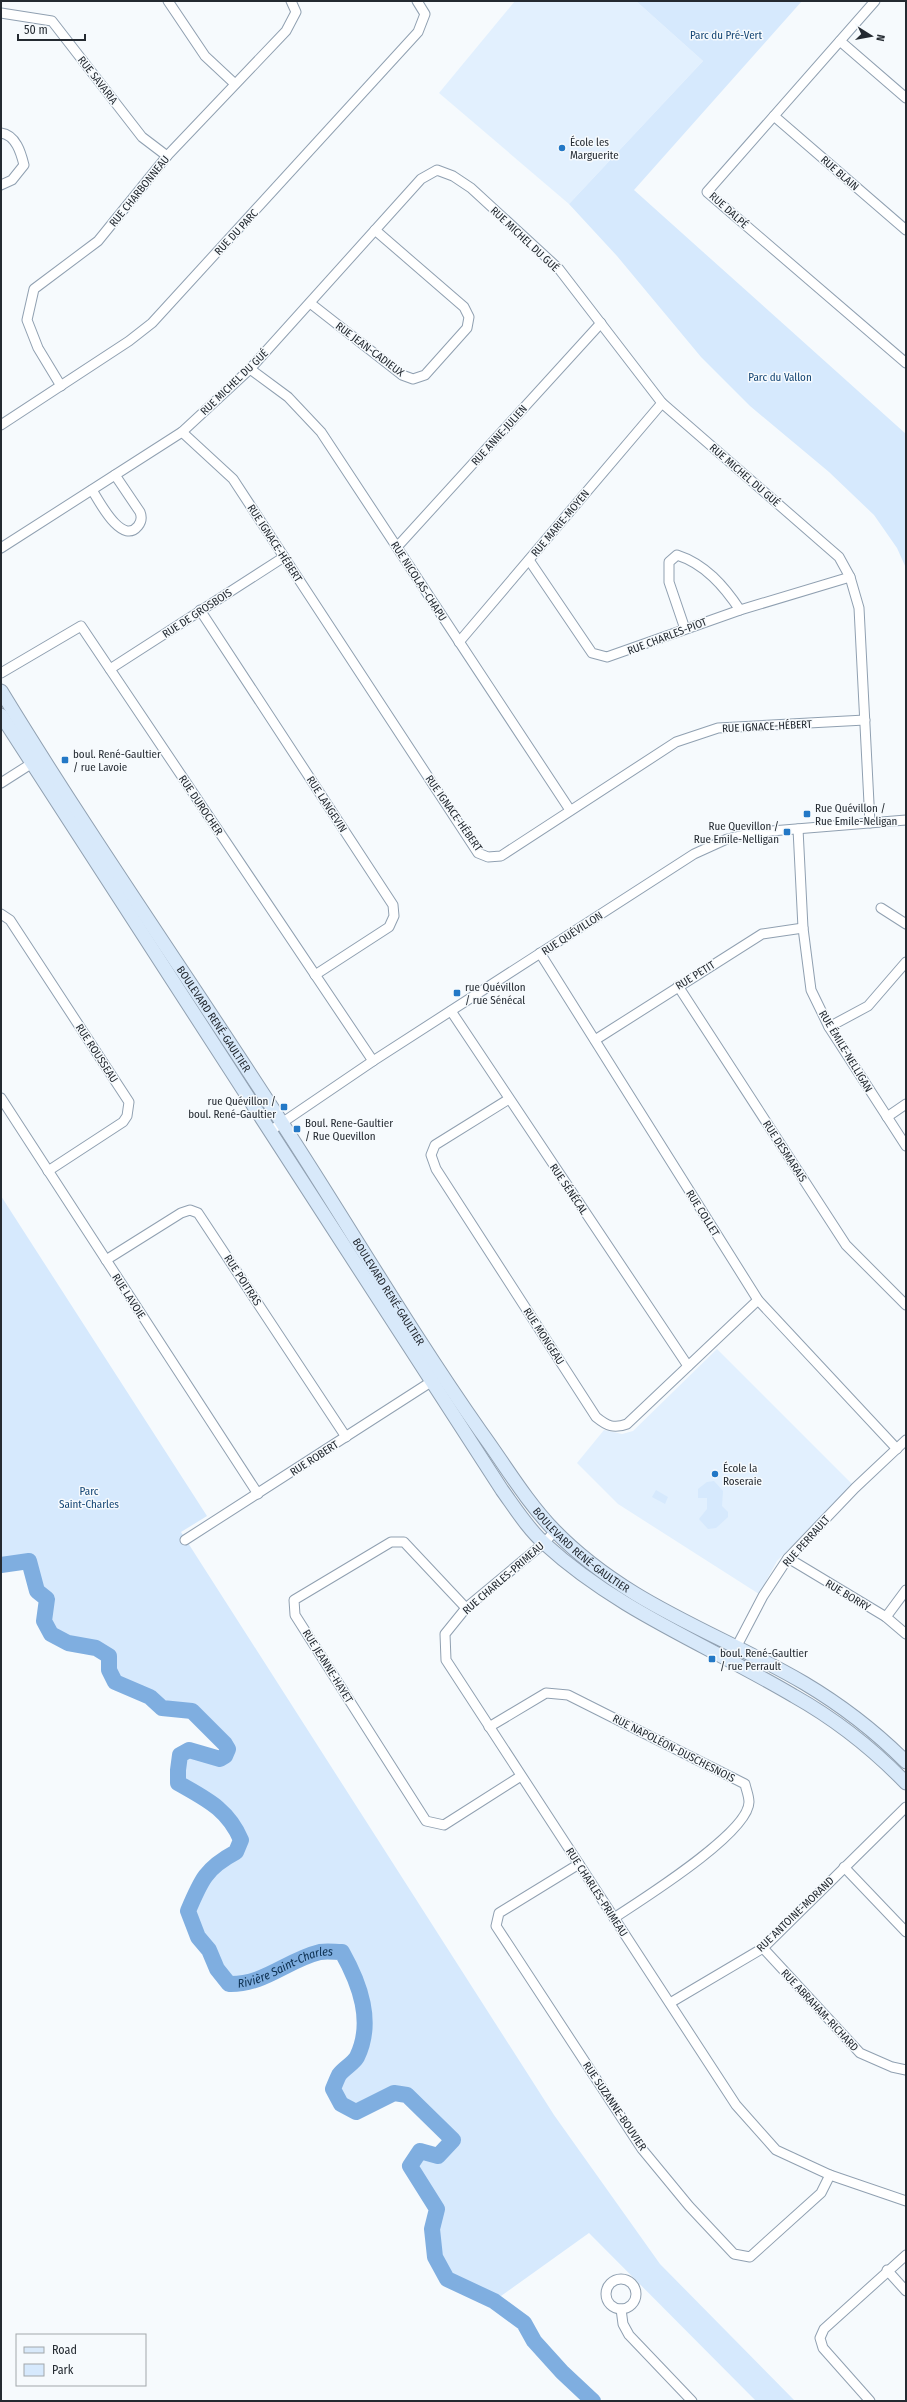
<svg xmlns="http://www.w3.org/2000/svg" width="907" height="2402" font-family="'Fira Sans Condensed',sans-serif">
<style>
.built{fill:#e2f0fe}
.green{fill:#d6e9fd}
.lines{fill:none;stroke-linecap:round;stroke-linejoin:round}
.river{stroke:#7faee0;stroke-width:16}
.street-casing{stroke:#90a0b1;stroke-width:11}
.secondary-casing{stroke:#90a0b1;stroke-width:15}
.street{stroke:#fff;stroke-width:9}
.secondary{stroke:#d8e9fa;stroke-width:13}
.poi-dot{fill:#2378c6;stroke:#f6fafd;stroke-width:1.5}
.labels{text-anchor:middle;stroke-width:3;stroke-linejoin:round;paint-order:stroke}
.park-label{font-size:11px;fill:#134574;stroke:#f6fafd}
.street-label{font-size:11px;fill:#242a31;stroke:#f6fafd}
.poi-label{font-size:11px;fill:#242a31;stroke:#f6fafd;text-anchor:start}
.water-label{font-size:12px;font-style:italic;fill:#0d3051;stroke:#f6fafd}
</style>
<rect width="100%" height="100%" fill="#f6fafd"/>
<g class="built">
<path d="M515 1H636L703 61 569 204 439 93Z"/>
<path d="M717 1349 853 1485 777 1561 759 1594 618 1504 577 1463 604 1430 622 1434 633 1431Z"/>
</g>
<g class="green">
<path d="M636 1H802L634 190 906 434V568L897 548 874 515 829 472 750 406 701 357 617 256 569 204 703 61Z"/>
<path d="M1 1196 207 1516 181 1532 554 2115 660 2264 795 2401H756L589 2233 494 2301 447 2279 435 2257 432 2229 437 2209 410 2166 420 2151 438 2156 453 2140 407 2095 394 2093 356 2112 341 2104 333 2089C335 2084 337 2079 339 2075 344 2068 353 2064 357 2057 374 2022 360 1984 342 1952 335 1952 327 1951 320 1952 287 1960 265 1985 229 1984L217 1969 209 1950 198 1937 188 1911C201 1880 206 1868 236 1852L241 1840C228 1809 206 1799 178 1783V1770L180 1755 189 1750 220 1759 225 1756 228 1749 225 1744 192 1711 162 1708 150 1697 115 1682 109 1670V1656L96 1648 68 1643 51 1634 44 1621 47 1599 37 1591 29 1561 1 1565Z"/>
<path d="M714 1481 723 1491 722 1506 728 1512V1517L716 1528 708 1529 699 1519 707 1509V1498H698V1489L707 1482Z"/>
<path d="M656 1490 668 1497 665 1504 652 1497Z"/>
</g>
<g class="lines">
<path class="river" id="s1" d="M1 1565 29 1561 37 1591 47 1599 44 1621 51 1634 68 1643 96 1648 109 1656V1670L115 1682 150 1697 162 1708 192 1711 225 1744 228 1749 225 1756 220 1759 189 1750 180 1755 178 1770V1783C206 1799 228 1809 241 1840L236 1852C206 1868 201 1880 188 1911L198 1937 209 1950 217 1969 229 1984C264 1985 287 1960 320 1952 327 1951 335 1952 342 1952 360 1984 374 2022 357 2057 353 2064 344 2068 339 2075 337 2079 335 2084 333 2089L341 2104 356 2112 394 2093 407 2095 453 2140 438 2156 420 2151 410 2166 437 2209 432 2229 435 2257 447 2279 494 2301 524 2323 534 2341 562 2372 593 2401"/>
<defs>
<g id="street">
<path d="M168 1 205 56 235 84"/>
<path d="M875 1 707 192 906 363"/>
<path d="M1 13 52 21 142 137 167 156"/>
<path d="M840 41 906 98"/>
<path d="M774 116 906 230"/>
<path d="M1 133C16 135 21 153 24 165L12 180 1 185"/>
<path d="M310 303 402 375 413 379 425 375 467 328 469 317 464 307 375 230"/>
<path d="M250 369 288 397 321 432 570 810"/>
<path d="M61 386 38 348 27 320 34 289 98 241 167 156 286 31 296 12 291 1"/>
<path d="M1 425 129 341 152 323 418 32 425 14 417 1"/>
<path d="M182 432 233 479 478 853 488 857 501 856 676 742 718 728 865 720"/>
<path d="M92 490C99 501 122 546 138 526 142 521 142 517 140 512L115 475"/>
<path d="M397 547 601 323"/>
<path d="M1 548 182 432 250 369 421 179 437 170 453 176 471 188 559 269 662 403 839 557 850 577 859 608 870 823"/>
<path d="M529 560 592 653 607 657 740 610 850 577"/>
<path d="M200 610 393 905 394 916 389 927 315 975"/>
<path d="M685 629 669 582V562L677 555C705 564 724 586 740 610"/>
<path d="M459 642 662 403"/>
<path d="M110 669 284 557"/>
<path d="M1 673 81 626 373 1061"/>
<path d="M1 783 37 760"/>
<path d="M798 829 803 928 811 990 829 1027 906 1146"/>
<path d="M881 908 906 924"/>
<path d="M1 914 10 920 129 1102 127 1116 123 1122 48 1171"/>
<path d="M540 953 758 1300 897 1449"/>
<path d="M678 986 846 1245 906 1305"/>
<path d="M451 1011 688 1366"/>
<path d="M829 1027 868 1006 906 962"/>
<path d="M595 1040 762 934 803 928"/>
<path d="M1 1098 258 1494"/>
<path d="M509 1099 435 1145 431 1155 436 1169 596 1417C607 1426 614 1429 627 1424L758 1300"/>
<path d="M887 1117 906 1104"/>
<path d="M270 1131 373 1061 694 854 727 839 759 832 906 820"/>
<path d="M106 1260 181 1213 190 1210 198 1213 346 1437"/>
<path d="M555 1531 544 1543 466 1608 445 1634 446 1660 736 2105 776 2150 830 2175 906 2201"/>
<path d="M185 1540 437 1378"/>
<path d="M788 1558 886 1617 906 1634"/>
<path d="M466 1608 404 1542H391L294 1600 295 1615 426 1821 444 1825 521 1776"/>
<path d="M886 1617 906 1590"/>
<path d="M729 1661 763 1596 788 1558 855 1488 906 1440"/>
<path d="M489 1727 546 1693 568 1695 745 1784C746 1789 749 1796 749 1802 749 1833 641 1900 614 1918"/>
<path d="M579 1864 499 1913 496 1926 642 2149 689 2206 734 2254 750 2257 821 2193 830 2175"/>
<path d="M844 1867 906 1932"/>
<path d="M763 1948 860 2053 892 2067 906 2070"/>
<path d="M670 2003 763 1948 906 1807"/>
<path d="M887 2270 906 2291"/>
<circle cx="621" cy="2294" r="15"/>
<path d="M621 2309 623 2324 629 2335 692 2401"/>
<path d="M870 2401 823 2348 820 2338 824 2329 906 2255"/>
</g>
<g id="secondary">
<path id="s2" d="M1 691C101 855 212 1011 314 1173 369 1260 422 1348 481 1432 505 1465 526 1501 554 1530 627 1605 717 1632 804 1683 841 1705 876 1732 906 1762"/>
<path d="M1 715 502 1490C515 1508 528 1529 545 1544 618 1611 710 1646 794 1696 835 1719 873 1749 906 1783"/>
</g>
</defs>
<use href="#street" class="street-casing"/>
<use href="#secondary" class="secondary-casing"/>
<use href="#street" class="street"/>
<use href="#secondary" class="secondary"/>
</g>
<g class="poi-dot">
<circle cx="562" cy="148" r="4"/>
<rect x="61" y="756" width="8" height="8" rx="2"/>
<rect x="803" y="810" width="8" height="8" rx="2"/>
<rect x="783" y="828" width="8" height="8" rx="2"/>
<rect x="453" y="989" width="8" height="8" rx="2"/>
<rect x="280" y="1103" width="8" height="8" rx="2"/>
<rect x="293" y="1125" width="8" height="8" rx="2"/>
<circle cx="715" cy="1474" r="4"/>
<rect x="708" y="1655" width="8" height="8" rx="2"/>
</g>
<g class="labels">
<g class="park-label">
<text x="726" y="39">Parc du Pré-Vert</text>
<text x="780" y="381">Parc du Vallon</text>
<text x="89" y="1495">Parc<tspan x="89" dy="13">Saint-Charles</tspan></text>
</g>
<g class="street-label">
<text transform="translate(98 80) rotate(52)" y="4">RUE SAVARIA</text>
<text transform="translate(840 173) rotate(41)" y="4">RUE BLAIN</text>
<text transform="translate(139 191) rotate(-51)" y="4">RUE CHARBONNEAU</text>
<text transform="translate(729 210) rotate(42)" y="4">RUE DALPÉ</text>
<text transform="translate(236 232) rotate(-47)" y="4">RUE DU PARC</text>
<text transform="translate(525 239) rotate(43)" y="4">RUE MICHEL DU GUÉ</text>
<text transform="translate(370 349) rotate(37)" y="4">RUE JEAN-CADIEUX</text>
<text transform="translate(234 382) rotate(-44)" y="4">RUE MICHEL DU GUÉ</text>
<text transform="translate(499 435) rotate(-48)" y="4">RUE ANNE-JULIEN</text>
<text transform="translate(745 475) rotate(41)" y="4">RUE MICHEL DU GUÉ</text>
<text transform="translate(560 523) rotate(-50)" y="4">RUE MARIE-MOYEN</text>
<text transform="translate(275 543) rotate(57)" y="4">RUE IGNACE-HÉBERT</text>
<text transform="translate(419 581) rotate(57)" y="4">RUE NICOLAS-CHAPU</text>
<text transform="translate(197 613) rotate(-33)" y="4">RUE DE GROSBOIS</text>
<text transform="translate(667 636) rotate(-21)" y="4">RUE CHARLES-PIOT</text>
<text transform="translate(767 726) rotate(-3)" y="4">RUE IGNACE-HÉBERT</text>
<text transform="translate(327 804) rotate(57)" y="4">RUE LANGEVIN</text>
<text transform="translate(201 805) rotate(56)" y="4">RUE DUROCHER</text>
<text transform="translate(454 813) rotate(55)" y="4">RUE IGNACE-HÉBERT</text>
<text transform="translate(572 933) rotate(-33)" y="4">RUE QUÉVILLON</text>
<text transform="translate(695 975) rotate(-32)" y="4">RUE PETIT</text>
<text dy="4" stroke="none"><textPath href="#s2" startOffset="391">BOULEVARD RENÉ-GAULTIER</textPath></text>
<text transform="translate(846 1051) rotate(59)" y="4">RUE ÉMILE-NELLIGAN</text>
<text transform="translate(97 1053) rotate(57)" y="4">RUE ROUSSEAU</text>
<text transform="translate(785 1151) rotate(57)" y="4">RUE DESMARAIS</text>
<text transform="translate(569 1189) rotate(56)" y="4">RUE SÉNÉCAL</text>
<text transform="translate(703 1213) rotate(58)" y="4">RUE COLLET</text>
<text transform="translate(243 1280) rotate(57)" y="4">RUE POITRAS</text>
<text dy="4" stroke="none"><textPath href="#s2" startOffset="715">BOULEVARD RENÉ-GAULTIER</textPath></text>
<text transform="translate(129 1296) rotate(57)" y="4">RUE LAVOIE</text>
<text transform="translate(544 1336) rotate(57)" y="4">RUE MONGEAU</text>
<text transform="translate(314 1458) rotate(-33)" y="4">RUE ROBERT</text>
<text transform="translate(806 1541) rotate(-48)" y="4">RUE PERRAULT</text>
<text dy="4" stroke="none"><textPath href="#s2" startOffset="1039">BOULEVARD RENÉ-GAULTIER</textPath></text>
<text transform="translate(503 1578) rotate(-41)" y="4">RUE CHARLES-PRIMEAU</text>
<text transform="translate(848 1595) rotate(31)" y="4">RUE BORRY</text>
<text transform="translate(328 1666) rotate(58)" y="4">RUE JEANNE-HAYET</text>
<text transform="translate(674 1748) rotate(27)" y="4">RUE NAPOLÉON-DUSCHESNOIS</text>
<text transform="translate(597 1892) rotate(57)" y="4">RUE CHARLES-PRIMEAU</text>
<text transform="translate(795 1914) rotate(-44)" y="4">RUE ANTOINE-MORAND</text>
<text transform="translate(820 2010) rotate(47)" y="4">RUE ABRAHAM-RICHARD</text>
<text transform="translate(615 2106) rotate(56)" y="4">RUE SUZANNE-BOUVIER</text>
</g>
<g class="poi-label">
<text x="570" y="146">École les<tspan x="570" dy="13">Marguerite</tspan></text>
<text x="73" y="758">boul. René-Gaultier<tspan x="73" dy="13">/ rue Lavoie</tspan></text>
<text x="815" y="812">Rue Quévillon /<tspan x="815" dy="13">Rue Emile-Neligan</tspan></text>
<text x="779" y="830" text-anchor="end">Rue Quevillon /<tspan x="779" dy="13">Rue Emile-Nelligan</tspan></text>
<text x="465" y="991">rue Quévillon<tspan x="465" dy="13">/ rue Sénécal</tspan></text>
<text x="276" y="1105" text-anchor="end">rue Quévillon /<tspan x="276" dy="13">boul. René-Gaultier</tspan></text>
<text x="305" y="1127">Boul. Rene-Gaultier<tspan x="305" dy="13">/ Rue Quevillon</tspan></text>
<text x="723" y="1472">École la<tspan x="723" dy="13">Roseraie</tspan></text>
<text x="720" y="1657">boul. René-Gaultier<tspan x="720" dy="13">/ rue Perrault</tspan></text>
</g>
<g class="water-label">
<text dy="4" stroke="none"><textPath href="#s1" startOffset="743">Rivière Saint-Charles</textPath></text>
</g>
</g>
<rect width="907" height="2402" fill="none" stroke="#242a31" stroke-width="4"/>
<rect x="16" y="2334" width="130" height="52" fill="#f6fafd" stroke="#a2a7ab"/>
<rect x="24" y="2347" width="20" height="6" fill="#d8e9fa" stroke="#a2a7ab"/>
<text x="52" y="2354" font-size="12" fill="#242a31">Road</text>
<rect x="24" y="2364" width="20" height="12" fill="#d6e9fd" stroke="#a2a7ab"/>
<text x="52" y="2374" font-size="12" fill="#242a31">Park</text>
<g transform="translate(871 36) rotate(101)" stroke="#f6fafd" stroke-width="3" paint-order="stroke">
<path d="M0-3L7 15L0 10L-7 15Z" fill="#242a31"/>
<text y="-6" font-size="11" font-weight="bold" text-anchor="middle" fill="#242a31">N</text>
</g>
<path d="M18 34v6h67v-6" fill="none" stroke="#242a31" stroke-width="2"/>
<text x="24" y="34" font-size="12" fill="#242a31" stroke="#f6fafd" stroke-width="3" paint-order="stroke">50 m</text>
</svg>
